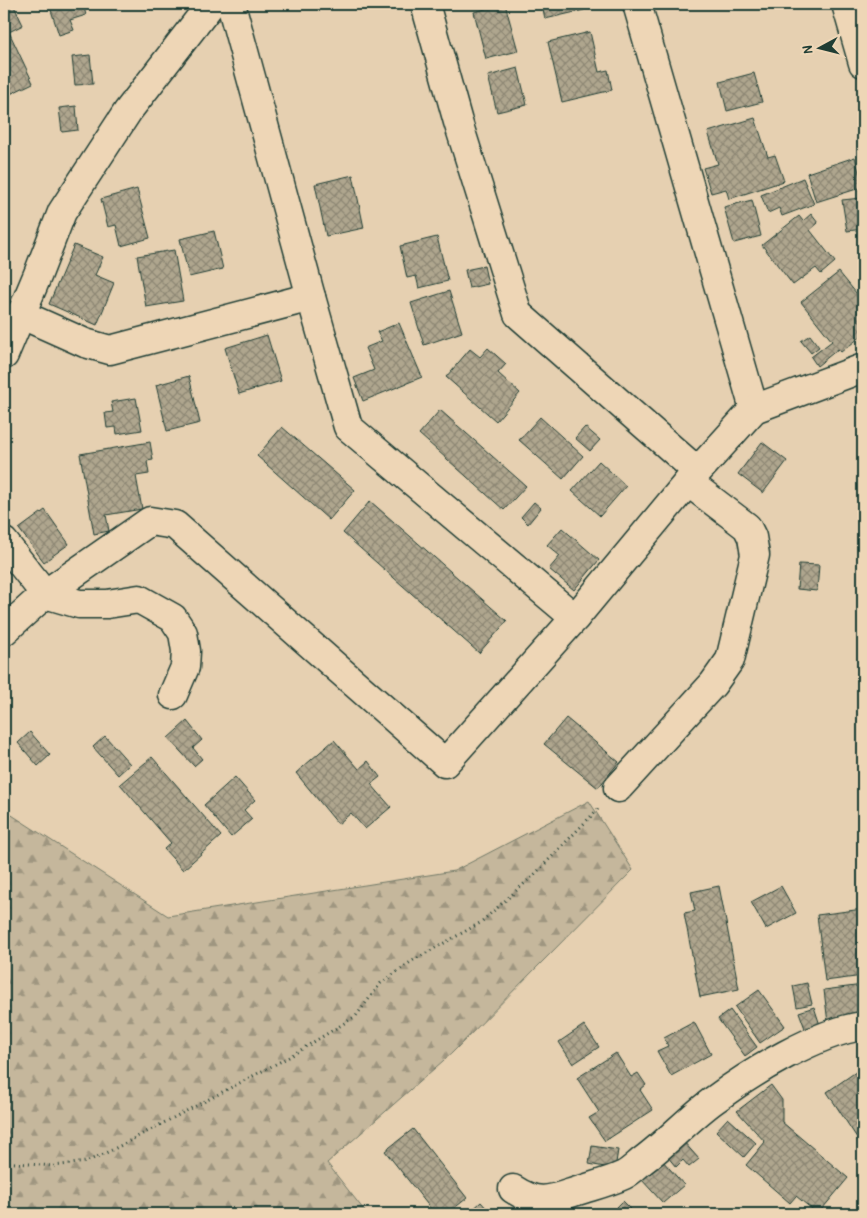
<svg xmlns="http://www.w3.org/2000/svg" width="867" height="1218" font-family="'Patrick Hand',sans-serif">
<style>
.forest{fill:url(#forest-firs);stroke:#727a68}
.building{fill:url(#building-cross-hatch);stroke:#1f3d34}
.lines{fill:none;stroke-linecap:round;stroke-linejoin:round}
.minor-casing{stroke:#1f3d34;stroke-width:31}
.path{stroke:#1f3d34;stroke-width:3;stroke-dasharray:1 4;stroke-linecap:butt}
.minor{stroke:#eed6b6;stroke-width:28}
</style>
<defs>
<pattern id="forest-firs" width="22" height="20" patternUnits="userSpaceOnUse" patternTransform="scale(1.25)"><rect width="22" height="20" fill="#c5b79c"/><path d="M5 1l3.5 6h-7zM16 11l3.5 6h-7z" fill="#9f9680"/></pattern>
<pattern id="building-cross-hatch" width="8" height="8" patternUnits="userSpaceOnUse" patternTransform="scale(1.25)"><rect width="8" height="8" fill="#afa68e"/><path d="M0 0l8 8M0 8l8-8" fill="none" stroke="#8e8875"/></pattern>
</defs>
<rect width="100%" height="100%" fill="#e6d0b1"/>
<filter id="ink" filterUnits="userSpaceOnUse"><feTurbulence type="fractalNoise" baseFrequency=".02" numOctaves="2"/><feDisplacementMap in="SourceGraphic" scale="10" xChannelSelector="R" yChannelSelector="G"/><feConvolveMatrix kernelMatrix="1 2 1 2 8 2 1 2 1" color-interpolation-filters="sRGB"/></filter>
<g filter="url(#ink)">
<path class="forest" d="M589 801 633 870 452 1053 327 1163 367 1214H4V810L168 916 454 871Z"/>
<g class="building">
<path d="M9 4H13L23 25 9 32 33 83 4 97V6Z"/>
<path d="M49 4H83L86 15 70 20 74 30 59 35Z"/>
<path d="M505 4 518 51 486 59 474 12Z"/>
<path d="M542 4H583L584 10 545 19Z"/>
<path d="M590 32 599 72 608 70 612 90 562 102 548 42Z"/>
<path d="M90 55 93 84 75 85 72 57Z"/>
<path d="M518 68 527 105 497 112 488 76Z"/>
<path d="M754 73 762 102 727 111 720 82Z"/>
<path d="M76 106 78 130 62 132 59 108Z"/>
<path d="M755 118 768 157 775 155 784 181 729 199 726 189 711 193 703 168 718 164 708 132Z"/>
<path d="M855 157 863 187 816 202 807 173Z"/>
<path d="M353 175 364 228 326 236 315 184Z"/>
<path d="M803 178 814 204 782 216 779 208 768 213 761 195Z"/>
<path d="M137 189 150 238 121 246 116 225 108 227 101 199Z"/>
<path d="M861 198 863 229 847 231 842 200Z"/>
<path d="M752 200 761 236 734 243 724 207Z"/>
<path d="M811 214 818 223 810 230 835 262 821 274 816 268 793 285 762 245 799 216 803 221Z"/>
<path d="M214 231 223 269 189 277 180 239Z"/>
<path d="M437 237 448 281 419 288 416 276 407 278 400 246Z"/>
<path d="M74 245 103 257 95 275 114 283 97 325 49 304Z"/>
<path d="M174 250 183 301 146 307 137 256Z"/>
<path d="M484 266 488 284 469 288 465 270Z"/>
<path d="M839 272 861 299 863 297V335L841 352 838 349 817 366 811 357 832 341 801 302Z"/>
<path d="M449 291 462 332 424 345 411 303Z"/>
<path d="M399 323 422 377 363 401 354 378 374 370 365 348 382 341 377 332Z"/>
<path d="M267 335 281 381 239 394 225 348Z"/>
<path d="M810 335 819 347 811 353 801 341Z"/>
<path d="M488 348 506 364 498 373 520 393 496 421 446 377 470 349 480 357Z"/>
<path d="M189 376 200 423 167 431 156 385Z"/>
<path d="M136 398 142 430 117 434 116 427 107 428 105 413 113 412 111 402Z"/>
<path d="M440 410 526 486 504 510 419 434Z"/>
<path d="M540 417 583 456 563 479 519 440Z"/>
<path d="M282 427 355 490 329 520 257 456Z"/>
<path d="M585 427 600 440 590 451 575 438Z"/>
<path d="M150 442 153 460 147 461 149 474 136 476 142 509 106 515 109 531 94 534 80 454Z"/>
<path d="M762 442 787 461 763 493 738 474Z"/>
<path d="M599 461 626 486 600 516 572 491Z"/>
<path d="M370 501 507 621 479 653 343 533Z"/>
<path d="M534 502 541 508 528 524 521 517Z"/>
<path d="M45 510 69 544 44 562 19 529Z"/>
<path d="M562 528 599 560 574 590 549 569 560 556 547 545Z"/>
<path d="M799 564 819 565 817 591 797 589Z"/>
<path d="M566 718 619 762 598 788 544 744Z"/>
<path d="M187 721 202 740 193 748 202 759 194 766 168 738Z"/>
<path d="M30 732 50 755 38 766 18 743Z"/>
<path d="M105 736 130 764 118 775 93 747Z"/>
<path d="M334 740 359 769 368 761 380 777 371 784 391 807 365 829 351 813 338 824 296 773Z"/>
<path d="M152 757 221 836 183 870 164 849 171 843 120 784Z"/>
<path d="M235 777 255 800 244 810 252 819 231 837 204 805Z"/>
<path d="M719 886 739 989 700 997 684 913 695 911 691 892Z"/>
<path d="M781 886 796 913 766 929 751 902Z"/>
<path d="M863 909V976L825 981 817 915Z"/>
<path d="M807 983 812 1004 797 1007 793 986Z"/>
<path d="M863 985V1018L828 1023 824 990Z"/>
<path d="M759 990 785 1026 760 1043 735 1007Z"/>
<path d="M814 1007 821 1028 807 1034 799 1012Z"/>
<path d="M730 1010 757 1047 745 1056 718 1019Z"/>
<path d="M694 1022 711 1054 671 1076 657 1051 668 1046 664 1038Z"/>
<path d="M584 1025 599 1047 573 1064 559 1042Z"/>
<path d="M616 1053 631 1077 638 1073 646 1085 640 1090 653 1110 605 1141 589 1118 599 1112 577 1078Z"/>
<path d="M863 1067V1147L827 1092Z"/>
<path d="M771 1085 782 1100V1122L848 1178 818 1214 796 1196 790 1203 746 1165 765 1142 737 1111Z"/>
<path d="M728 1118 756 1143 744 1157 716 1131Z"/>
<path d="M413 1129 467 1198 447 1214H435L385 1151Z"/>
<path d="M683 1141 699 1159 689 1167 683 1160 676 1167 667 1156Z"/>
<path d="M592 1146 618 1150 615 1169 589 1164Z"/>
<path d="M662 1160 684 1185 663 1203 641 1179Z"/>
<path d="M623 1201 636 1214H610Z"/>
<path d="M481 1202 489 1211 485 1214H468Z"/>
</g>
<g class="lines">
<defs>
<g id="minor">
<path d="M231 4 311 297 348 427 575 618"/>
<path d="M425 4 458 122 518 314 697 471"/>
<path d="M637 4 754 409"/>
<path d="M846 4 863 63"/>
<path d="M20 314 85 343 110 350 311 297"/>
<path d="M4 355 38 274 62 212 128 111 211 4"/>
<path d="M4 542 45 594 150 521 175 525 445 763 575 618 688 482 754 409 863 368"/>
<path d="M4 631 45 594 79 604H107L139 599 173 618 183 633 186 651 185 667 173 695"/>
<path d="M618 788 713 684 730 660 755 555 752 537 747 527 688 482"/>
<path d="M513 1189C539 1206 550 1200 577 1191 592 1186 609 1182 624 1175 630 1172 636 1166 642 1161 668 1142 689 1118 714 1100 752 1072 817 1032 863 1026"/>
</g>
</defs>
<use href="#minor" class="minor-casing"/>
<path class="path" d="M4 1162 53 1166 86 1162 112 1150 289 1057 356 1016 381 983 412 961 480 923 535 874 599 808"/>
<use href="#minor" class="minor"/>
</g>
</g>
<rect width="867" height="1218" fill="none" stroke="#eed6b6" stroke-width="20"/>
<rect x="10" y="10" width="847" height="1198" fill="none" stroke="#1f3d34" stroke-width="2" filter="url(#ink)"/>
<g transform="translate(820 48) rotate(263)" stroke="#eed6b6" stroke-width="4" paint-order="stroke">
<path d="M0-4L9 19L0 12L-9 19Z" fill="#1f3d34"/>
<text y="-8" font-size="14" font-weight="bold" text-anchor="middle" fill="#1f3d34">N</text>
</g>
</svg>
